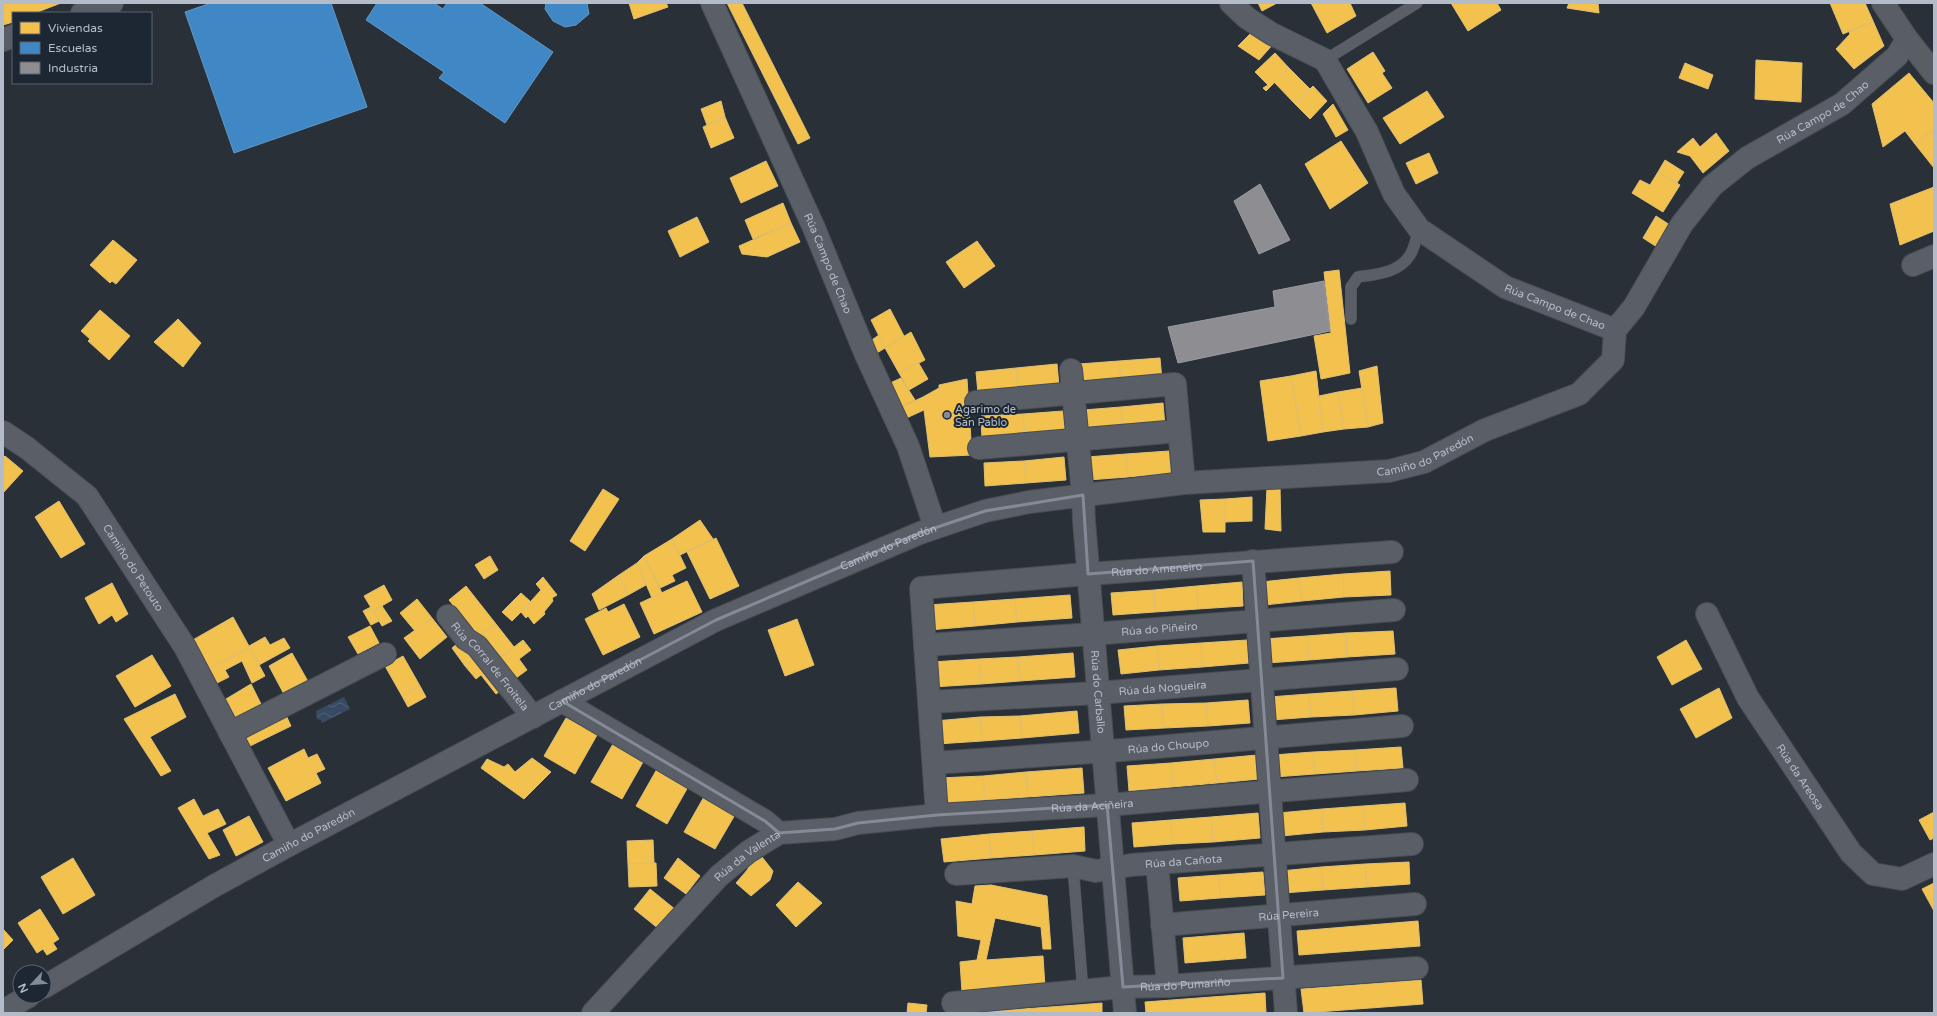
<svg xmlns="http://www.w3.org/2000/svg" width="1937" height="1016" font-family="'Varela Round',sans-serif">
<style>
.water{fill:url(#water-waves)}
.homes{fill:#f2c14e;stroke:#dfc073}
.schools{fill:#3f88c5;stroke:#6298c6}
.industry{fill:#8d8d92;stroke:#999ba2}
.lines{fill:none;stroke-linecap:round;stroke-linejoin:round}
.lane-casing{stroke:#484c53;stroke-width:12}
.street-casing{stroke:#484c53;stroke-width:24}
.secondary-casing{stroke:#484c53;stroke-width:24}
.lane{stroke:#5a5e66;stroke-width:11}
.street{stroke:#5a5e66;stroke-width:22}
.secondary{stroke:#595d64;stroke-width:22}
.marked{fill:none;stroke:#848b96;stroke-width:3;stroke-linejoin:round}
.poi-dot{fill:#848b96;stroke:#1d2633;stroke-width:1.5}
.labels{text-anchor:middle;stroke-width:4;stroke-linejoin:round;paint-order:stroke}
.street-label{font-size:11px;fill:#b4bcc9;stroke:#1d2633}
.poi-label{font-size:11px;fill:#b4bcc9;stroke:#1d2633;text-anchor:start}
</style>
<defs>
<pattern id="water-waves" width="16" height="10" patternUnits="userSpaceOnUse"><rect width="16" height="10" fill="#384963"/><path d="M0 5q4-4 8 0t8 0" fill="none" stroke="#526178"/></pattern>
</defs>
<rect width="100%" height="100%" fill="#2a3038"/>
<path class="water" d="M344 697 350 709 322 723 321 720 317 719 316 711Z"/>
<g class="homes">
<path d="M3 3H61L35 13H13V22L3 25Z"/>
<path d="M629 3H666L668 7 634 19Z"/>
<path d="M727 3H742L810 138 798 144Z"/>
<path d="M1258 3H1277L1262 11Z"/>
<path d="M1311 3H1350L1356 16 1327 33Z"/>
<path d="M1451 3H1497L1501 10 1468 31Z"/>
<path d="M1569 3H1598L1599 13 1567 8Z"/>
<path d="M1830 3H1865L1873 21 1843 34Z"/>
<path d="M1873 21 1884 46 1854 69 1836 49 1850 34 1849 32Z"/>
<path d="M1254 30 1275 42 1259 60 1238 46Z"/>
<path d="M1373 52 1385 71 1382 73 1392 88 1368 103 1347 69Z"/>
<path d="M1275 53 1289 68 1266 91 1263 88 1268 85 1255 72Z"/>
<path d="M1756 60 1802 63 1801 102 1755 99Z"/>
<path d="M1685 63 1713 75 1708 89 1679 78Z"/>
<path d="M1289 68 1310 89 1295 104 1274 82Z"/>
<path d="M1909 73 1934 103V129L1915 144 1905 131 1883 147 1872 104Z"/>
<path d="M1313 86 1327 101 1310 119 1295 104Z"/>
<path d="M1427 91 1444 117 1400 144 1383 118Z"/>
<path d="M721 101 725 117 707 125 701 109Z"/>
<path d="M1333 104 1348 130 1336 137 1323 114Z"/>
<path d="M725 117 734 138 711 148 703 127Z"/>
<path d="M1934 129V168L1915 144Z"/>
<path d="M1716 133 1729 151 1703 173 1690 156 1677 152 1693 138 1700 147Z"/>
<path d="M1341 141 1368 183 1330 209 1305 164Z"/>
<path d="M1429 153 1438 173 1416 184 1406 163Z"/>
<path d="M1665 160 1684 172 1677 183 1658 172Z"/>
<path d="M766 161 778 186 741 203 730 178Z"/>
<path d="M1658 172 1680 185 1663 212 1632 193 1640 180 1650 185Z"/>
<path d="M1934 187V231L1900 245 1890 204Z"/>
<path d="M783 203 791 223 753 239 745 220Z"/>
<path d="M1656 216 1673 227 1660 249 1643 238Z"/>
<path d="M697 217 709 242 680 257 668 231Z"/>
<path d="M791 223 800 242 767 257 742 254 739 246Z"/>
<path d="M113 240 137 260 116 284 112 281 110 283 90 265Z"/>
<path d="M977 241 995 266 964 288 946 262Z"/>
<path d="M1339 270 1350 373 1321 379 1314 336 1331 333 1324 272Z"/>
<path d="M890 309 904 336 885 348 871 320Z"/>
<path d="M100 310 130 336 109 360 88 341 90 339 81 331Z"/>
<path d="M178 319 201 343 183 367 154 342Z"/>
<path d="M911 332 925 360 919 363 918 362 899 373 885 348Z"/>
<path d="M879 335 885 348 872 356 866 344Z"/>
<path d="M1160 358 1162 380 1121 383 1119 361Z"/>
<path d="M1119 361 1121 383 1081 386 1079 364Z"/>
<path d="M918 362 928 379 909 390 899 373Z"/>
<path d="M1057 364 1059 386 1018 390 1016 368Z"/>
<path d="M1377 366 1383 423 1368 427 1359 371Z"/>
<path d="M1016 368 1018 390 978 393 976 372Z"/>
<path d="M1316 371 1323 432 1301 436 1291 376Z"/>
<path d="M1291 376 1301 436 1268 441 1260 381Z"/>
<path d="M901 378 915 400 897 409 886 385Z"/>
<path d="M967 379 972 455 930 457 924 410 902 420 897 409 923 397 939 388V385Z"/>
<path d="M1362 388 1368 427 1344 429 1338 392Z"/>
<path d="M1338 392 1344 429 1323 432 1319 396Z"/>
<path d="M1163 403 1165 426 1123 429 1121 407Z"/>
<path d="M1121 407 1123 429 1085 432 1083 410Z"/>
<path d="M1063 411 1065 434 1025 437 1023 414Z"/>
<path d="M1023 414 1025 437 982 440 981 416Z"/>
<path d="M1169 451 1171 473 1128 477 1126 454Z"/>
<path d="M1126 454 1128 477 1088 480 1087 457Z"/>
<path d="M5 456 23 471 3 493V458Z"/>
<path d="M1064 457 1066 480 1026 483 1024 461Z"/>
<path d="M1024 461 1026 483 985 486 984 463Z"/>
<path d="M1280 486 1281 531 1265 529 1267 487Z"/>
<path d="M603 489 619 499 585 551 570 541Z"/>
<path d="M1252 497V521L1225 522V499Z"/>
<path d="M1225 499V532H1203L1200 500Z"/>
<path d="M59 501 85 544 61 558 35 517Z"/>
<path d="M700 520 713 539 680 555 672 539Z"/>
<path d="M716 538 739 586 710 599 687 552Z"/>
<path d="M672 539 686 568 672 575 675 581 660 588 644 556Z"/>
<path d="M490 556 498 570 484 579 475 565Z"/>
<path d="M644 556 662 593 652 598 637 563Z"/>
<path d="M637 563 646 585 628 595 619 575Z"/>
<path d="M1390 571 1391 595 1344 597 1343 574Z"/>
<path d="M1343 574 1344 597 1302 601 1299 578Z"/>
<path d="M619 575 628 595 599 610 592 594Z"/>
<path d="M543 577 557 595 552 598 553 601 544 612 545 614 534 624 528 616 526 618 521 612 541 590 536 584Z"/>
<path d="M1299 578 1302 601 1264 605 1261 582Z"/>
<path d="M687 581 702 612 654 634 640 603Z"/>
<path d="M1242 582 1243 606 1198 609 1197 586Z"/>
<path d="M112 583 128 614 116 622 112 615 99 624 85 598Z"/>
<path d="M384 585 392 600 373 611 364 596Z"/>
<path d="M466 586 496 624 477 637 448 609 453 605 449 600Z"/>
<path d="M1197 586 1198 609 1155 612 1154 590Z"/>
<path d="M1154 590 1155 612 1113 615 1111 593Z"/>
<path d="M521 593 531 602 512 621 502 612Z"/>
<path d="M1070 595 1072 618 1017 622 1015 599Z"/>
<path d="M417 599 432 618 415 631 400 613Z"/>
<path d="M1015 599 1017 622 975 626 973 602Z"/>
<path d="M973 602 975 626 929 630 927 605Z"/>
<path d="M624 604 640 637 603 655 585 619 606 608 608 612Z"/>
<path d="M382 606 392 621 382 626 373 611Z"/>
<path d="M371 607 379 621 371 625 363 611Z"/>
<path d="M233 617 250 648 208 669 191 641Z"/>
<path d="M432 618 447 637 420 659 404 638Z"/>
<path d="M797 619 814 665 785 676 768 630Z"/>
<path d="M496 624 514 647 496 661 477 637Z"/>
<path d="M370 626 379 643 358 654 348 637Z"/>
<path d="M1393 631 1395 654 1347 657 1346 633Z"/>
<path d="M1346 633 1347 657 1309 660 1307 636Z"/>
<path d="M1307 636 1309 660 1267 663 1264 639Z"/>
<path d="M265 637 270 645 284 638 290 648 259 665 249 646Z"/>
<path d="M463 639 477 656 465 666 452 648Z"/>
<path d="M523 640 531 650 519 659 527 670 512 681 496 661Z"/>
<path d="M1247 640 1249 663 1202 667 1201 643Z"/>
<path d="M1686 640 1702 669 1672 685 1657 657Z"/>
<path d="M1201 643 1202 667 1159 670 1157 646Z"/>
<path d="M1157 646 1159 670 1121 674 1118 650Z"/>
<path d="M250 648 265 676 252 683 242 661 225 670 229 677 217 683 208 669Z"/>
<path d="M292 653 310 685 286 698 269 666Z"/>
<path d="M1073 653 1075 677 1020 681 1018 657Z"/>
<path d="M152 655 171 686 135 707 116 676Z"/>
<path d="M403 656 420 686 402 696 385 666Z"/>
<path d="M477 656 488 669 476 679 465 666Z"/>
<path d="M1018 657 1020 681 981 684 979 659Z"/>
<path d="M979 659 981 684 932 687 931 662Z"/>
<path d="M488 670 503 689 496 694 481 675Z"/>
<path d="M251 684 262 706 237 720 226 699Z"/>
<path d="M420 686 426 697 408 707 402 696Z"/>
<path d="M1396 688 1398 711 1354 715 1352 691Z"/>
<path d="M1719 688 1732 718 1696 738 1680 709Z"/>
<path d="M1352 691 1354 715 1311 717 1309 694Z"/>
<path d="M175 694 186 717 150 737 171 771 161 776 124 719Z"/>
<path d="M1309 694 1311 717 1271 720 1269 697Z"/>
<path d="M1248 700 1250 723 1208 726 1206 703Z"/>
<path d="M1206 703 1208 726 1164 728 1162 704Z"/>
<path d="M1162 704 1164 728 1126 730 1124 706Z"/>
<path d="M284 711 291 726 248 747 242 733Z"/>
<path d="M1077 711 1079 733 1022 738 1020 716Z"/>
<path d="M1020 716 1022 738 982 741 980 717Z"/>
<path d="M980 717 982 741 937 744 935 721Z"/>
<path d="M566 718 597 735 575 774 544 756Z"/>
<path d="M613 744 643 762 622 799 591 782Z"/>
<path d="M1401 747 1403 768 1357 771 1355 750Z"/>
<path d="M304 749 308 758 317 754 325 769 316 773 321 783 286 801 268 768Z"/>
<path d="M1355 750 1357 771 1315 774 1313 752Z"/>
<path d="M1313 752 1315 774 1274 777 1273 755Z"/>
<path d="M1257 755 1259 779 1217 783 1214 759Z"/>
<path d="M532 758 551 772 524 799 481 768 487 759 504 767 508 764 515 772Z"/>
<path d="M1214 759 1217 783 1173 787 1171 763Z"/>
<path d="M1171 763 1173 787 1129 791 1127 766Z"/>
<path d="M1082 768 1084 793 1028 797 1026 772Z"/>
<path d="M657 769 688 787 667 824 636 806Z"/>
<path d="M1026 772 1028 797 985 800 983 776Z"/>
<path d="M983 776 985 800 941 804 939 778Z"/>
<path d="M705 795 736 813 715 849 684 832Z"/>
<path d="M194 799 203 816 218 809 226 824 207 833 220 855 209 859 178 808Z"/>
<path d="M1405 803 1407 826 1365 830 1363 806Z"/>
<path d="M1363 806 1365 830 1323 832 1322 809Z"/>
<path d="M1322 809 1323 832 1281 836 1278 813Z"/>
<path d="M1934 812V838L1930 840 1919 820Z"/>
<path d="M1258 813 1260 838 1213 842 1211 817Z"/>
<path d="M249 816 263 842 236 856 223 830Z"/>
<path d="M1211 817 1213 842 1172 844 1171 820Z"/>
<path d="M1171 820 1172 844 1134 847 1132 823Z"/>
<path d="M1084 827 1085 851 1034 855 1032 831Z"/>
<path d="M1032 831 1034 855 991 858 989 834Z"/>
<path d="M989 834 991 858 944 862 941 839Z"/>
<path d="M653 840 654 863 628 864 627 841Z"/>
<path d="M762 857 773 871 770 880 751 896 736 883 748 869V865Z"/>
<path d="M73 858 95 895 63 914 41 877Z"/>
<path d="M678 858 700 876 686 894 664 878Z"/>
<path d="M1409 862 1410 884 1367 887 1365 864Z"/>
<path d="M656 863 657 886 629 887 628 864Z"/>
<path d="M1365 864 1367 887 1323 890 1321 867Z"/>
<path d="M1321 867 1323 890 1283 893 1281 871Z"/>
<path d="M1263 872 1265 895 1220 898 1219 875Z"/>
<path d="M1219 875 1220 898 1180 901 1178 878Z"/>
<path d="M798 882 822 903 796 927 776 905Z"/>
<path d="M1934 883V911L1922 889Z"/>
<path d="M991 885 1047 896 1051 949H1043L1041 927 995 918 986 960 1043 956 1045 987 962 992 960 962 977 960 981 940 958 936 956 901 972 904 975 886Z"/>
<path d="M650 889 676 910 659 929 634 909Z"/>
<path d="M40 909 59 939 53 943 57 949 47 955 43 949 37 953 18 923Z"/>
<path d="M1418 921 1420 946 1299 955 1297 931Z"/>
<path d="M3 929 13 940 3 950Z"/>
<path d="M1244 933 1246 958 1185 963 1183 938Z"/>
<path d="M1421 980 1423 1004 1304 1013 1301 989Z"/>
<path d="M1265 993 1266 1013H1146L1145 1002Z"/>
<path d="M908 1003 927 1005 926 1013H907Z"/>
<path d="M1102 1003V1013H969L1077 1005Z"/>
</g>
<g class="schools">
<path d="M211 3H331L367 107 234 153 185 12Z"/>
<path d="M377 3H434L443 9 447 3H480L553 52 505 123 439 78 444 72 366 20Z"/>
<path d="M546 3H587L589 14 576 25 565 27 553 21 545 9Z"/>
</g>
<g class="industry">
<path d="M1260 184 1290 240 1259 254 1234 201Z"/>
<path d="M1324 281 1330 331 1178 363 1168 327 1275 307 1273 291Z"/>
</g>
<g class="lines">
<defs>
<g id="lane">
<path d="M1325 60 1417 3"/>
<path d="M1351 319V287L1358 277C1377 274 1399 273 1410 255 1415 248 1416 237 1419 229"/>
<path d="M1073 866 1083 992"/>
</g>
<g id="street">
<path id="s1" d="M712 3 814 228 866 355 908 446 935 527"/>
<path id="s2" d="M1231 3 1247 18 1272 34 1325 60 1367 132 1394 194 1419 229 1505 287 1615 330 1634 307 1682 224 1712 186 1747 158 1842 104 1897 56 1907 39"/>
<path d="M82 13 112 3"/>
<path d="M3 40 13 36"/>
<path d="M1913 265 1934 256"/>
<path id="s3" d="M1071 370 1083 495 1084 521 1125 1013"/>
<path d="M976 402 1175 384 1184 483"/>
<path id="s4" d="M3 432 27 448 87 496 185 647 289 845"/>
<path d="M979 448 1179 431"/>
<path d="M1253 561 1286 1013"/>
<path id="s5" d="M1707 614 1748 698 1851 853 1873 874 1902 879 1934 864"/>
<path id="s6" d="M448 616 466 639 477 646 533 717"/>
<path id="s7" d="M925 645 1093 634 1394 610"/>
<path d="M562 701 765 821 779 833"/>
<path id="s8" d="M929 702 1098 693 1397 669"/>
<path d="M230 733 385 654"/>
<path id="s9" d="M934 763 1122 750 1402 726"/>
<path id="s10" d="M937 815 921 588 1075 575 1392 552"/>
<path d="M1157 863 1168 986"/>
<path id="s11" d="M956 874 1073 866 1096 871 1131 865 1412 844"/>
<path id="s12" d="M1162 925 1415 904"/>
<path id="s13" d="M44 987 214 886 289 845 716 620 920 533 985 511 1029 502 1184 483 1389 471 1424 462 1485 430 1579 394 1613 360 1615 330"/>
<path id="s14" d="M953 1003 1123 987 1168 986 1417 968"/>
<path d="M3 1011 29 996"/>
<path id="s15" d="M593 1013 719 876 748 852 779 833 835 829 858 823 937 815 1107 805 1407 780"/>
</g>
<path id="secondary" d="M1883 3 1907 39 1934 73"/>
</defs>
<use href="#lane" class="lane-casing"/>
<use href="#street" class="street-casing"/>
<use href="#secondary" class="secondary-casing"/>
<use href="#lane" class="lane"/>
<use href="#street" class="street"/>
<use href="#secondary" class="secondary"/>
</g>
<path class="marked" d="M1083 495 1088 574 1253 561 1283 978 1123 987 1107 805 937 815 858 823 835 829 779 833 765 821 562 701 716 620 920 533 985 511Z"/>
<circle class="poi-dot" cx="947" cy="415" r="4"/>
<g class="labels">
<g class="street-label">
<text dy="4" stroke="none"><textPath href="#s2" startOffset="834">Rúa Campo de Chao</textPath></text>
<text dy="4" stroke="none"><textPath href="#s1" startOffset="285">Rúa Campo de Chao</textPath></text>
<text dy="4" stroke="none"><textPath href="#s2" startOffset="462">Rúa Campo de Chao</textPath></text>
<text dy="4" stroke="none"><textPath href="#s13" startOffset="1502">Camiño do Paredón</textPath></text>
<text dy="4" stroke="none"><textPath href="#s13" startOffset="953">Camiño do Paredón</textPath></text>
<text dy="4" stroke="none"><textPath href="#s4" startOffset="191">Camiño do Petouto</textPath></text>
<text dy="4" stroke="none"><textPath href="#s10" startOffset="464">Rúa do Ameneiro</textPath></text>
<text dy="4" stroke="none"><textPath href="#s7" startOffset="235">Rúa do Piñeiro</textPath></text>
<text dy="4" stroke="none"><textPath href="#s6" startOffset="66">Rúa Corral de Froitela</textPath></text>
<text dy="4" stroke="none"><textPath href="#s13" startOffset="629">Camiño do Paredón</textPath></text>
<text dy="4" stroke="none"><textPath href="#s8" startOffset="234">Rúa da Nogueira</textPath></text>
<text dy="4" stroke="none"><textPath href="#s3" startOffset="323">Rúa do Carballo</textPath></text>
<text dy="4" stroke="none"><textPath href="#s9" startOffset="235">Rúa do Choupo</textPath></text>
<text dy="4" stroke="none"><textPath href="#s5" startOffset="188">Rúa da Areosa</textPath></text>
<text dy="4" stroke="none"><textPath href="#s15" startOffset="575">Rúa da Aciñeira</textPath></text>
<text dy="4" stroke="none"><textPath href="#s13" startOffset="305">Camiño do Paredón</textPath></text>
<text dy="4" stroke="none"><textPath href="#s15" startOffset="221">Rúa da Valenta</textPath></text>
<text dy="4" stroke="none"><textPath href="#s11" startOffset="229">Rúa da Cañota</textPath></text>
<text dy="4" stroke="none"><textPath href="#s12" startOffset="127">Rúa Pereira</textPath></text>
<text dy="4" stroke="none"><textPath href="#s14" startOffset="233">Rúa do Pumariño</textPath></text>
</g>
<g class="poi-label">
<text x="955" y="413">Agarimo de<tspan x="955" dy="13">San Pablo</tspan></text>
</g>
</g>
<rect width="1937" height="1016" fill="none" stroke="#b4bcc9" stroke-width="8"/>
<rect x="12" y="12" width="140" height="72" fill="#1d2633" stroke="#59626f"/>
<rect x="20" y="22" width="20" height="12" fill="#f2c14e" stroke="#59626f"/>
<text x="48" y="32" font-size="12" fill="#b4bcc9">Viviendas</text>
<rect x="20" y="42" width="20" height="12" fill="#3f88c5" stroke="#59626f"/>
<text x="48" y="52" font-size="12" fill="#b4bcc9">Escuelas</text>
<rect x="20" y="62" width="20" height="12" fill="#8d8d92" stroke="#59626f"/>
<text x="48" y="72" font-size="12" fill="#b4bcc9">Industria</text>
<g transform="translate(32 984) rotate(244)"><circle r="19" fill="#1d2633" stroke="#59626f"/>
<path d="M0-3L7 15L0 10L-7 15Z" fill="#848b96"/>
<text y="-6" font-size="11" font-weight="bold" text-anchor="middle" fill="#b4bcc9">N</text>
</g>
</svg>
